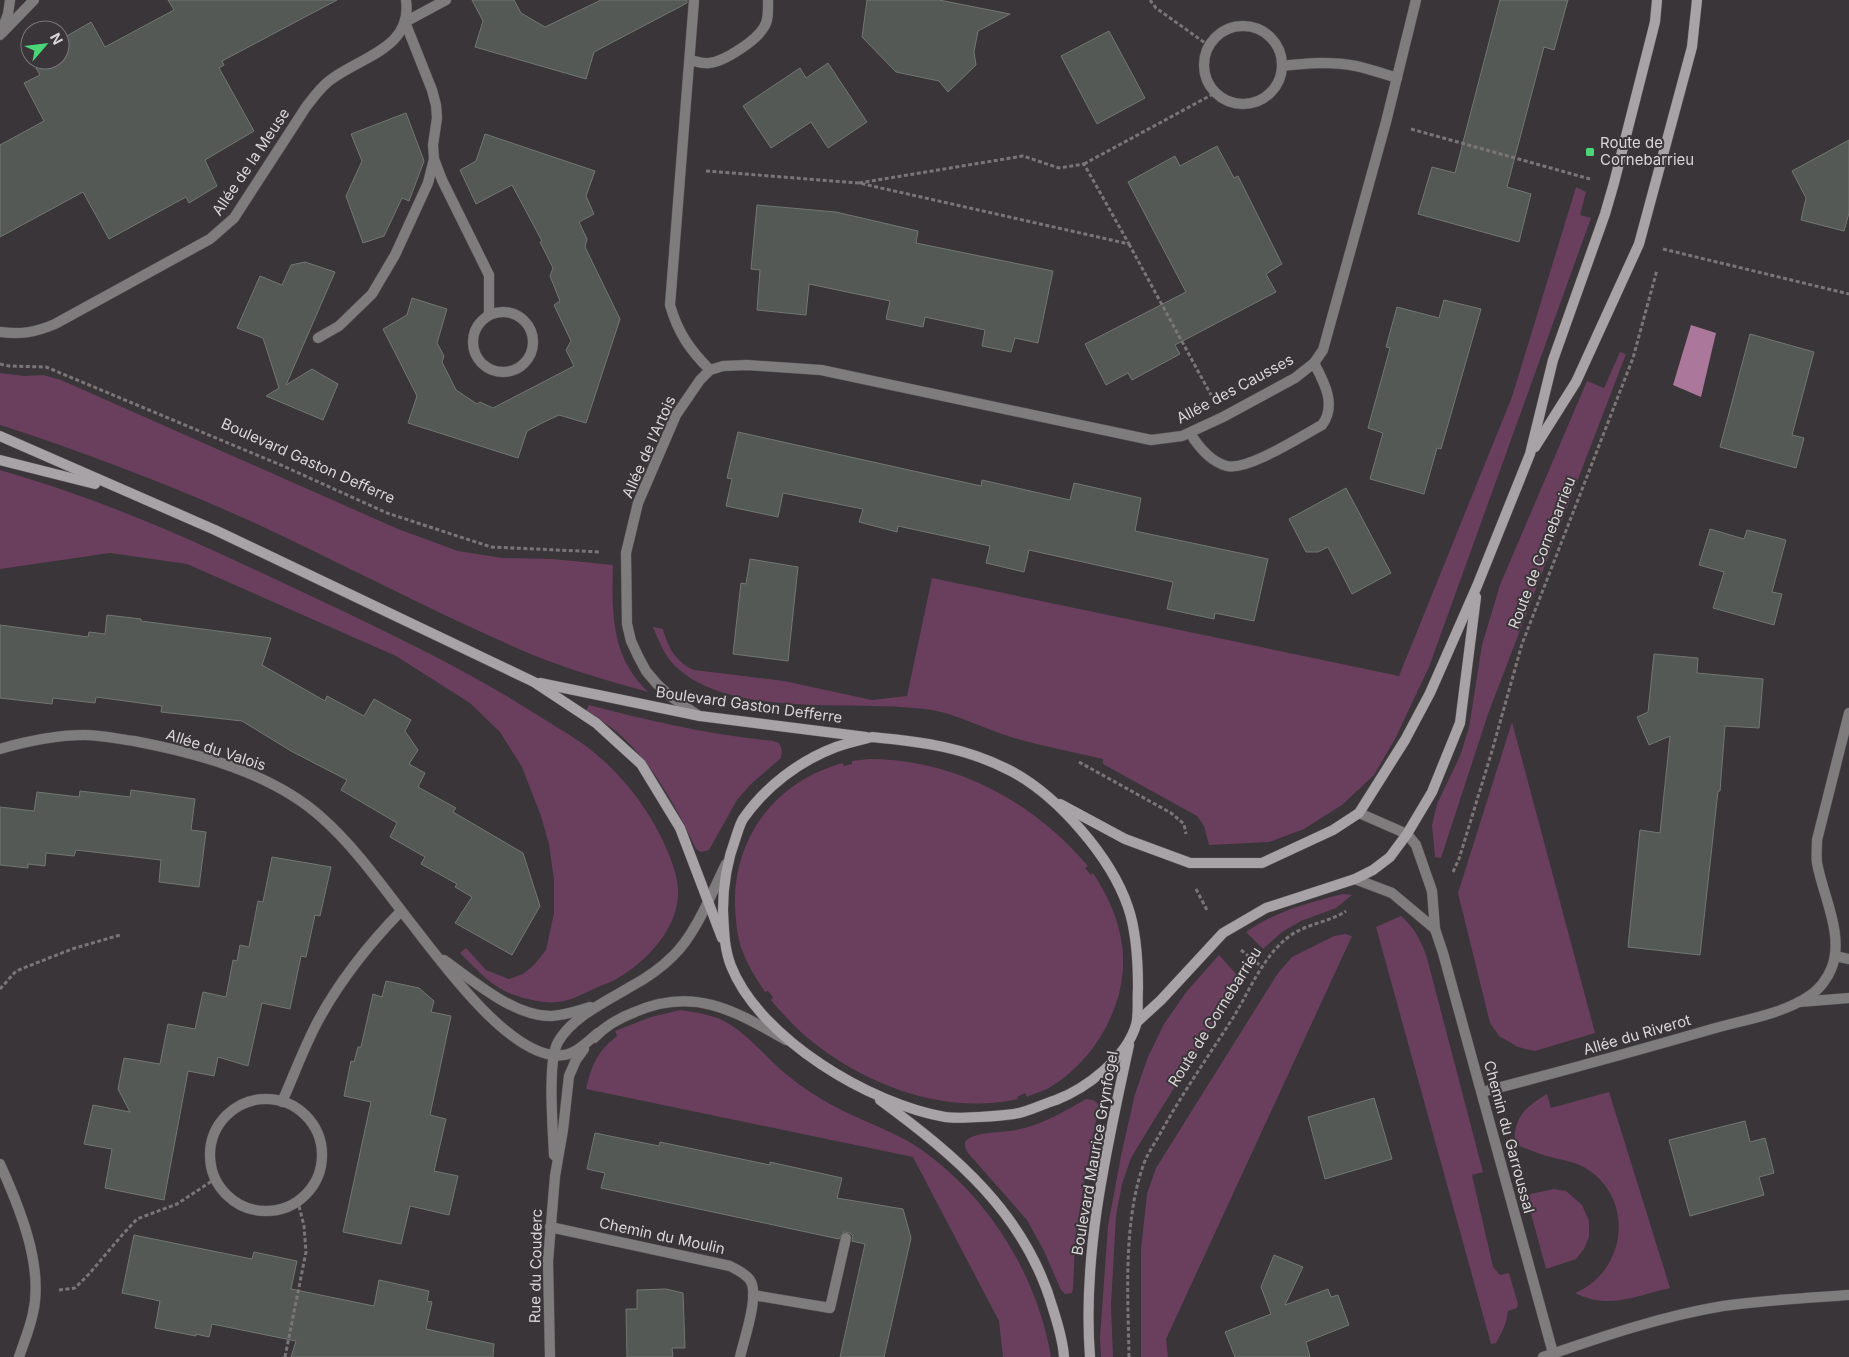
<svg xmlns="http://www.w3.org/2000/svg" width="1849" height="1357" font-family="Inter,sans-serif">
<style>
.green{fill:#693f5d}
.water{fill:#ab779b}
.building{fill:#545955;stroke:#727773}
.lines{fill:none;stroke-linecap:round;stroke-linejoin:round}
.lane-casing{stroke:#575255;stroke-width:11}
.street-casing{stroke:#575255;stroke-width:11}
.secondary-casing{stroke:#575255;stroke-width:11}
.path{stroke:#7a7678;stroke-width:3;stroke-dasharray:4 2.5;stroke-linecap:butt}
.lane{stroke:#7f7c7e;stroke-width:10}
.street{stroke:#7f7c7e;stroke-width:10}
.secondary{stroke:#a7a3a6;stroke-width:10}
.poi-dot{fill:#4bd677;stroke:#3a3538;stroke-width:2}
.labels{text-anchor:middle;stroke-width:4;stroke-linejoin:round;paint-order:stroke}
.poi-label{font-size:15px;fill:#d9d6d8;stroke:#3a3538;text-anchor:start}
.street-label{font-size:15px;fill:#d9d6d8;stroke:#3a3538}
</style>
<rect width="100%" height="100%" fill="#3a3538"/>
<g class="green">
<path d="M1576 187 1586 192 1580 215 1591 218 1429 667 1395 739 1374 775 1342 805 1304 829 1269 842 1209 845 1204 826 1197 816 1103 764V759C1073 752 1041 746 1011 737 984 729 960 715 932 710 858 698 733 721 675 666 664 655 659 641 653 627L663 629C668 648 676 662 694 670L784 681 872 700 907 696 932 578 1399 676 1512 397Z"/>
<path d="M1620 352 1626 354 1488 714 1441 858 1435 857 1432 825 1437 804 1460 756 1469 728 1482 645 1500 585 1587 381 1604 388Z"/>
<path d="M0 373 24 376 43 375 61 380 398 529 458 551 503 558 553 559 613 565C612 599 611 637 629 668 634 677 641 685 648 692 609 681 570 670 533 655 439 615 349 567 257 524 173 486 87 453 0 425Z"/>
<path d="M0 470C23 477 47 484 69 492 165 525 255 570 347 613 412 644 478 677 539 716 561 730 585 743 604 761 628 783 649 811 663 841 670 856 677 873 678 889 680 926 648 961 618 978 612 982 604 984 598 987 570 1000 560 1007 528 999 496 992 483 976 460 953L466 948 486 970 509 979 523 974 534 965 546 950 554 913V880L549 844 541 816 522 767 500 732 470 703 396 656 187 564 110 553 0 569Z"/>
<path d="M589 705C649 721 711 735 773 741L779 743 782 750 781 758 751 784 737 800 709 850 701 852 696 849C676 807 653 763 617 732 607 724 596 717 586 710Z"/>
<path d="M1512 722 1595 1033 1535 1051 1518 1047 1499 1036 1490 1023 1458 893Z"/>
<path d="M869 759C954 759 1033 801 1088 866L1085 868 1091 875 1093 873C1106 893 1117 915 1121 939 1132 995 1099 1057 1052 1086 1045 1091 1035 1093 1027 1097L1025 1093 1017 1097 1018 1099C947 1115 870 1087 814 1043 799 1032 787 1018 775 1005L771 1000 773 997 768 991 765 992C757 979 748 967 743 952 737 939 736 922 735 907 733 837 776 781 843 763L844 766 852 764V761Z"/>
<path d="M1343 894 1352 895 1336 908 1301 921 1282 932 1263 949 1246 932C1274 912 1310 902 1343 894Z"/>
<path d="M1401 916C1415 928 1421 941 1427 958L1483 1172 1472 1175 1493 1267 1500 1275 1509 1273 1518 1304 1517 1308 1508 1311C1507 1323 1502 1332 1496 1343L1491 1344 1376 927Z"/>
<path d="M1345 934 1352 936 1166 1339 1168 1357H1141V1250L1147 1194 1156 1168 1278 973 1292 957 1334 936Z"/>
<path d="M1219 955 1237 975 1239 984 1146 1133 1131 1158 1122 1184 1116 1216 1111 1305 1113 1357H1101L1100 1338 1108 1226 1121 1156 1135 1094 1148 1057 1164 1024 1187 991Z"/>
<path d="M680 1010C694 1012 707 1014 720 1019 744 1030 762 1053 781 1070 792 1079 805 1089 818 1097 849 1117 887 1127 919 1148 988 1196 1037 1274 1051 1357H1003L999 1321 913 1157 586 1089C592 1064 597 1052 617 1036L615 1031 651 1017Z"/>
<path d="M1609 1092 1670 1288C1635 1296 1608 1310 1575 1293 1625 1272 1635 1203 1590 1171 1578 1162 1565 1161 1551 1157 1538 1154 1526 1148 1514 1144 1515 1116 1524 1108 1547 1094L1551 1108Z"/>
<path d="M1086 1099C1093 1100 1096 1100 1099 1106L1084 1182 1075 1242 1073 1289 1072 1293 1065 1294 1061 1290 1044 1251 1027 1220 968 1153 965 1147V1142C973 1131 1002 1133 1016 1130 1041 1125 1064 1112 1086 1099Z"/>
<path d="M1554 1189 1566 1191 1582 1205 1589 1221V1237L1584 1249 1576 1259 1546 1269 1526 1195Z"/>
</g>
<path class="water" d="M1691 325 1716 333 1701 397 1673 385Z"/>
<g class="building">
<path d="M168 0H337L222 61 224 65 219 68 254 131 205 160 217 186 189 203 186 197 109 239 83 192 0 237V145L44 121 24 83 40 75 36 68 50 60H60V40L91 22 105 47 174 10Z"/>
<path d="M472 0H514L521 13 545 27 601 0H687V3L594 52 586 79 475 47 483 21Z"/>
<path d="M867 0H939L1010 14 978 31 974 52 976 65 948 92 939 81 896 72 862 37Z"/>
<path d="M1500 0H1568L1554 50 1544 47 1507 187 1531 194 1519 242 1418 214 1432 167 1455 173Z"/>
<path d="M1109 31 1145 98 1097 124 1061 56Z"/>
<path d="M828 63 867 122 828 148 811 122 771 148 743 106 800 68 806 78Z"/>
<path d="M406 113 424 161 409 201 402 198 384 236 363 243 346 196 362 161 351 134Z"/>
<path d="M485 134 595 171 586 196 594 214 579 222 587 239 585 247 620 319 586 423 559 415 542 423 527 431 518 458 408 423 417 396 383 329 407 315 412 298 447 309 437 343 444 356 442 362 456 390 477 404 480 402 493 408 574 366 566 350 571 341 554 305 560 301 550 276 553 268 540 242 542 241 512 185 476 204 460 170 476 161Z"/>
<path d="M1849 140V213L1844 231 1801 220 1806 198 1792 171Z"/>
<path d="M1217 146 1234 178 1238 176 1282 264 1266 274 1276 292 1175 345 1180 354 1132 380 1128 373 1106 385 1085 344 1186 292 1128 182 1175 156 1180 166Z"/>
<path d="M757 205 836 212 918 231 916 243 1053 271 1038 343 1015 338 1011 352 982 346 985 330 925 317 923 327 886 319 890 301 809 284 806 315 757 310 760 270 751 269Z"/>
<path d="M305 262 335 272 286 385 312 369 338 384 323 420 266 396 279 388 263 338 237 328 260 276 282 285 291 265Z"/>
<path d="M1444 300 1481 309 1441 449 1437 448 1424 494 1370 479 1383 433 1368 428 1390 348 1386 347 1397 307 1439 318Z"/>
<path d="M1750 334 1814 352 1792 435 1804 438 1796 468 1720 447Z"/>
<path d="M738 432 981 486 982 480 1070 500 1074 483 1141 498 1135 531 1268 559 1254 621 1215 613 1214 619 1167 609 1173 582 1029 550 1024 572 986 563 990 546 898 526 897 532 859 522 863 509 783 493 778 517 726 506 732 479 727 478Z"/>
<path d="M1346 488 1391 573 1352 594 1328 547 1318 552H1306L1289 519Z"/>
<path d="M1710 529 1744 539 1747 530 1786 540 1772 592 1782 594 1774 625 1713 608 1724 572 1699 565Z"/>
<path d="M750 559 798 567 788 661 733 654 741 583 746 584Z"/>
<path d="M107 615 141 619V621L271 638 262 665 325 701 327 696 364 716 374 699 411 720 405 731 418 750 409 764 425 773 418 787 456 808 453 812 523 853 540 906 512 955 455 923 472 897 455 887 457 884 421 864 425 857 390 837 397 823 341 790 347 780 291 751 242 721 161 712 162 706 96 697 95 703 53 698 52 704 0 698V625L88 637 89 632 105 634Z"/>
<path d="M1654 654 1698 658 1697 673 1763 679 1759 728 1725 726 1720 791H1718L1700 955 1628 947 1640 830 1660 833 1670 736 1649 745 1637 717 1648 712Z"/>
<path d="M131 790 195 799 191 830 206 832 199 887 159 882 161 860 76 850 74 856 46 853 45 866 28 864V868L0 865V807L34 811 37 792 79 797 80 791 130 797Z"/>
<path d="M272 857 331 867 320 916 315 915 306 957 301 956 290 1009 262 1003 248 1066 218 1057 214 1076 188 1071 164 1200 105 1188 112 1149 84 1144 93 1105 130 1112 118 1089 124 1058 160 1064 168 1024 195 1029 203 992 226 997 233 960 237 961 240 945 249 947 258 901 263 902Z"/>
<path d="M386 981 419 988 434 1001 431 1012 451 1016 430 1115 446 1119 434 1171 458 1176 449 1215 410 1206 401 1244 343 1232 371 1102 344 1096 351 1061 354 1062 358 1047H361L373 994 382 997Z"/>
<path d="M1374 1098 1392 1159 1325 1179 1308 1117Z"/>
<path d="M1745 1121 1750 1142 1765 1138 1774 1173 1759 1177 1764 1195 1690 1216 1669 1140Z"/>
<path d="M595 1133 659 1146 660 1142 770 1165V1162L842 1178 837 1198 903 1209 911 1238 884 1357H840L865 1244 852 1241 853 1236 850 1233 844 1232 839 1239 601 1188 605 1173 587 1169Z"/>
<path d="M134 1235 252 1259 254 1252 297 1261 291 1289 374 1306 379 1280 429 1291 427 1301 432 1302 426 1329 494 1344 493 1357H291L296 1341 212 1324 209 1337 196 1334V1336L155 1328 160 1301 122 1293Z"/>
<path d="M1274 1255 1303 1267 1285 1305 1328 1289 1331 1297 1338 1295 1349 1325 1306 1342 1310 1357H1235L1225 1332 1271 1314 1261 1287Z"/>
<path d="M666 1289 683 1293 685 1348H672L673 1357H627L626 1309H637V1290Z"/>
</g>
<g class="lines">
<defs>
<g id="lane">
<path d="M446 0 405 22 432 90 436 105 437 118 433 145 434 159 442 180 489 275V314"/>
<path d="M694 0 670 305C678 333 690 350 710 370"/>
<circle cx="1243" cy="65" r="39"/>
<path d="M2 33 34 0"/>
<path d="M690 60C695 61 703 64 709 63 724 62 757 40 764 27 769 20 768 8 768 0"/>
<path d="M1282 66C1307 63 1332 61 1356 66 1370 69 1384 74 1397 78"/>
<circle cx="503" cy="342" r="30"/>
<path d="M318 338 339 326 372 294 395 255 428 183 434 159"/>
<path d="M1190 433C1198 446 1211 462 1227 466 1248 471 1303 435 1322 425 1337 405 1324 382 1314 363"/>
<path d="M1835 956 1849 959"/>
<path d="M1799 1002 1849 998"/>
<circle cx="266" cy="1155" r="56"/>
<path d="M282 1102C294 1075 304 1047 318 1021 340 980 369 944 401 911"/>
</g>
<g id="street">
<path d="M0 35 8 14 10 0"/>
<path d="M0 332C21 335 36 332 55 324L210 239 234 218 306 107C313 98 320 88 329 81 359 57 413 49 406 0"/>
<path d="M699 716 670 696 657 684 646 671 638 656 631 641 627 624 626 553 638 503 676 415 700 380 710 370 723 366 747 365 821 370 1151 440 1182 436 1223 417 1295 378 1314 363 1323 350 1386 122 1416 0"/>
<path d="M0 749C27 741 57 735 85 735 101 735 118 739 134 741 197 753 272 773 321 817 354 846 380 883 407 918 436 954 511 1063 564 1055 577 1053 588 1041 598 1033"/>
<path d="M1359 813 1407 834 1416 845 1432 891 1435 929 1443 953 1553 1353"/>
<path d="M1355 879 1392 893 1435 929"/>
<path d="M444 960C474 981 514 1017 552 1016 565 1015 578 1011 590 1007"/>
<path d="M594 1038C605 1026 619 1018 635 1012 694 986 735 1011 786 1040"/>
<path d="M1482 1092C1559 1072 1636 1051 1712 1029 1743 1020 1783 1014 1809 996 1819 990 1828 978 1832 967 1844 934 1823 896 1817 863 1816 856 1817 848 1817 840L1849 713"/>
<path d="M554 1155C553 1130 547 1061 558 1042 572 1017 607 1001 630 987 645 979 661 968 673 956 696 934 712 892 726 864"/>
<path d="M0 1164C19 1206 44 1266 33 1313 30 1328 24 1342 19 1357"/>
<path d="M550 1227 730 1266C737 1270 745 1273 750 1280 760 1295 744 1339 740 1357"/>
<path d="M753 1295 830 1308 846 1238"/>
<path d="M550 1357 548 1261 555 1176 563 1130 569 1076 576 1060 584 1049"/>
<path d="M1543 1357C1601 1337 1662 1316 1723 1306 1765 1300 1807 1298 1849 1295"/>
</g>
<g id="secondary">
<path d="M0 436 215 530 534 682 596 723 641 764 680 828 722 938"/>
<path d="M1535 447 1576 382 1639 244 1692 47 1697 0"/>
<path d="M0 460 95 484"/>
<path d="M540 683 700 716 866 737"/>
<path d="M872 737C923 742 965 747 1011 771 1058 796 1111 857 1128 907 1136 930 1138 963 1138 988 1137 1000 1139 1014 1136 1025 1126 1058 1087 1088 1056 1100 1042 1104 1028 1112 1014 1114 1000 1116 958 1119 945 1117 870 1104 760 1039 731 966 724 948 724 930 723 910 723 884 727 861 736 837 738 831 740 824 743 819 765 787 799 761 836 747 847 743 860 740 872 737Z"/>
<path d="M1060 804 1125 839 1190 863H1262L1333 830 1359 813 1405 740 1430 693 1477 586 1530 454 1553 360 1605 214 1614 183 1655 22 1657 0"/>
<path d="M1137 1022 1161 1000 1223 933 1266 908 1355 879 1373 870 1390 857 1407 834 1432 792 1460 723 1476 597"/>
<path d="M880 1100C956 1156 1026 1214 1053 1309 1058 1325 1063 1340 1064 1357"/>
<path d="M1090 1357C1082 1252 1107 1147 1129 1045"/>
</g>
</defs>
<use href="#lane" class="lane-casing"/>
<use href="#street" class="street-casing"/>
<use href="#secondary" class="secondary-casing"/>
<g class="path">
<path d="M1150 0 1156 8 1208 45"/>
<path d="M1411 129 1590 179"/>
<path d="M1084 164 1215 93"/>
<path d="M706 171 859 183 1129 244 1084 164 1059 168 1023 156 859 183"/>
<path d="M1129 244 1211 395"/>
<path d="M1663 249 1849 294"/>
<path d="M0 364 9 366 46 367 281 465 387 513 491 547 601 552"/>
<path d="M1079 762 1171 813 1184 824 1186 834"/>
<path d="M1453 872 1459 859 1492 751 1522 644 1633 358 1657 270"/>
<path d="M1196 889 1208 912"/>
<path d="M1241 950 1262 967"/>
<path d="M0 989 16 971 72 949 120 935"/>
<path d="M59 1290 75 1288 89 1274 123 1234 137 1219 177 1204 215 1179"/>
<path d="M285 1357 306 1252 304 1226 298 1202"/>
<path d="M1129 1357C1128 1296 1123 1224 1143 1166 1147 1154 1155 1143 1161 1132 1182 1094 1207 1058 1231 1021 1250 991 1262 956 1291 935 1309 923 1330 922 1346 911"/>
</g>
<use href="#lane" class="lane"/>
<use href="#street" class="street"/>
<use href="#secondary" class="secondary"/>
</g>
<rect class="poi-dot" x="1585" y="147" width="10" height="10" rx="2.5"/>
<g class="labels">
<g class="poi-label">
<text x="1600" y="148">Route de<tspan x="1600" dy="17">Cornebarrieu</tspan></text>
</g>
<g class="street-label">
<text transform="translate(251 162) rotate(-56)" y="5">Allée de la Meuse</text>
<text transform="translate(1235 389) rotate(-28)" y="5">Allée des Causses</text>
<text transform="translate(649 447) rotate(-66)" y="5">Allée de l'Artois</text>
<text transform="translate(308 461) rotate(24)" y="5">Boulevard Gaston Defferre</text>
<text transform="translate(1542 553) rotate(-69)" y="5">Route de Cornebarrieu</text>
<text transform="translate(749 705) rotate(8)" y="5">Boulevard Gaston Defferre</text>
<text transform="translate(216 750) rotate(18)" y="5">Allée du Valois</text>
<text transform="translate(1215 1017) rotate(-58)" y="5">Route de Cornebarrieu</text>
<text transform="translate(1637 1035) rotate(-16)" y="5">Allée du Riverot</text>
<text transform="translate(1509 1137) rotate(75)" y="5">Chemin du Garroussal</text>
<text transform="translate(1095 1153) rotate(-80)" y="5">Boulevard Maurice Grynfogel</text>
<text transform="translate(662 1236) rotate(12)" y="5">Chemin du Moulin</text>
<text transform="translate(536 1266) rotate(-89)" y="5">Rue du Couderc</text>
</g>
</g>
<g transform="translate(45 45) rotate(62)"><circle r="24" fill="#3a3538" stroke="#7a7578"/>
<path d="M0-4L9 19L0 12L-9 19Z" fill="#4bd677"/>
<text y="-8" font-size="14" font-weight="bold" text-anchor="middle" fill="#d9d6d8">N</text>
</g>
</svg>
